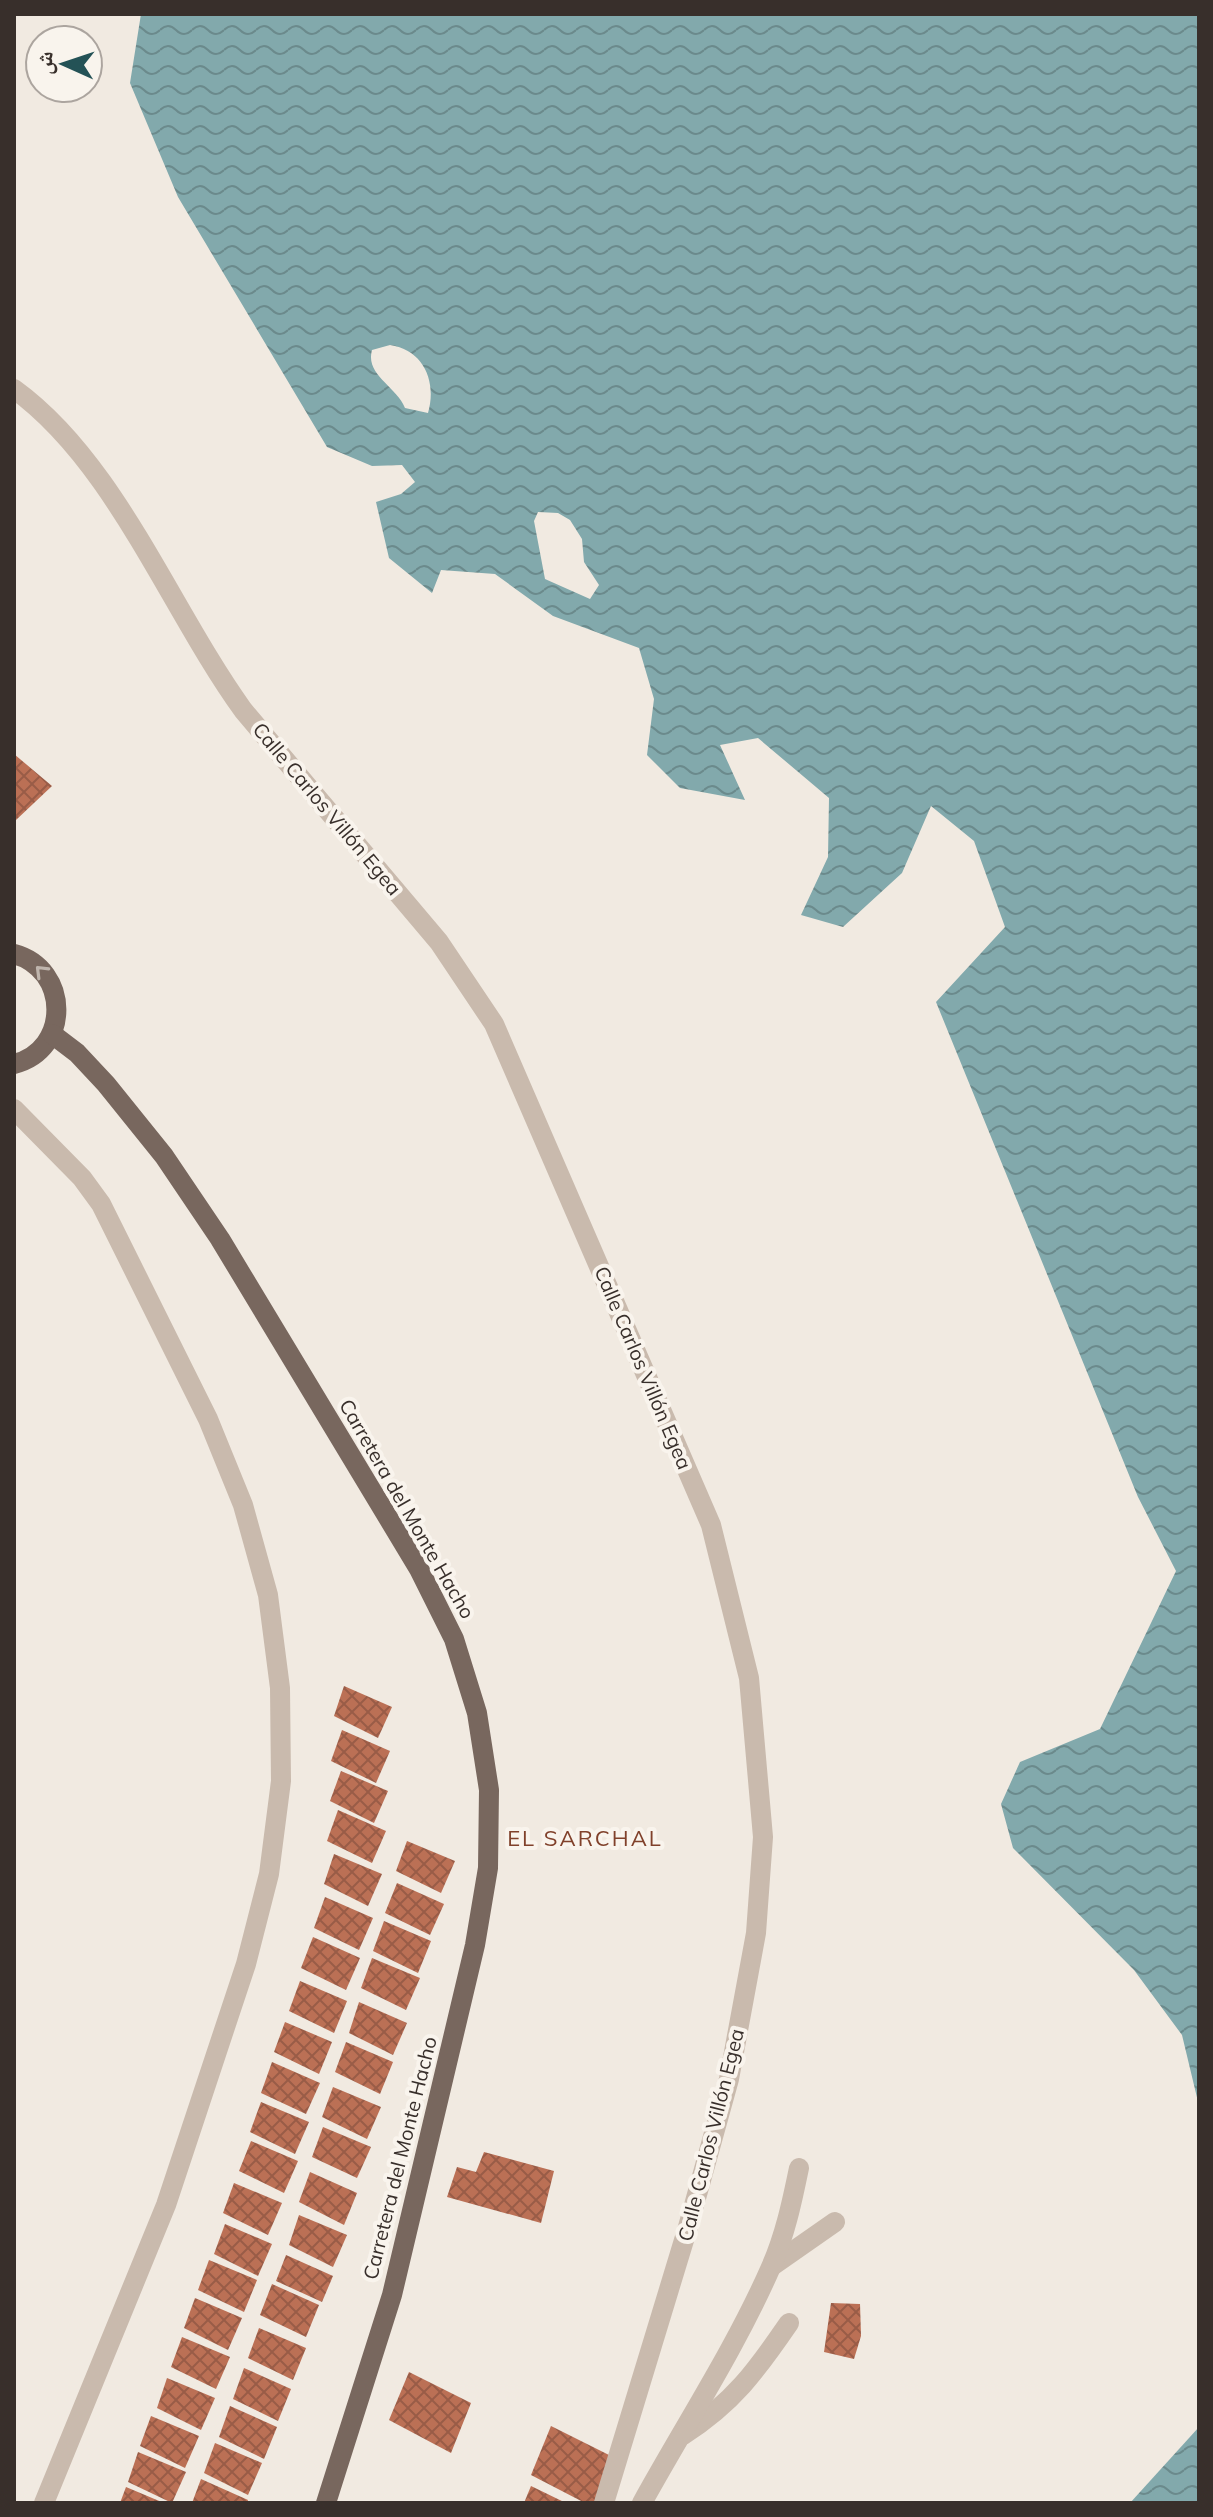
<svg xmlns="http://www.w3.org/2000/svg" width="1213" height="2517" font-family="Mulish,'Noto Naskh Arabic',sans-serif">
<style>
.water{fill:url(#water-waves);fill-rule:evenodd}
.building{fill:url(#building-cross-hatch)}
.lines{fill:none;stroke-linecap:round;stroke-linejoin:round}
.minor{stroke:#c9baad;stroke-width:20}
.major{stroke:#78675e;stroke-width:20}
.oneway{stroke:#bfb5ad}
.labels{text-anchor:middle;stroke-width:8;stroke-linejoin:round;paint-order:stroke}
.street-label{font-size:20px;fill:#382f2b;stroke:#f9f4ed}
.neighbourhood-label{font-size:22px;letter-spacing:2px;fill:#80412b;stroke:#f9f4ed}
</style>
<defs>
<pattern id="water-waves" width="16" height="10" patternUnits="userSpaceOnUse" patternTransform="scale(2)"><rect width="16" height="10" fill="#82a9ac"/><path d="M0 5q4-4 8 0t8 0" fill="none" stroke="#6b8a8c"/></pattern>
<pattern id="building-cross-hatch" width="8" height="8" patternUnits="userSpaceOnUse" patternTransform="scale(2)"><rect width="8" height="8" fill="#bb7055"/><path d="M0 0l8 8M0 8l8-8" fill="none" stroke="#995c47"/></pattern>
</defs>
<rect width="100%" height="100%" fill="#f1eae1"/>
<g class="water">
<path d="M141 14H1199V2106L1182 2035 1134 1970 1013 1848 1001 1804 1020 1762 1100 1729 1176 1571 1138 1497 936 1002 1005 927 974 841 931 806 902 873 843 927 801 915 828 857 829 798 758 738 720 745 745 800 680 788 647 755 654 699 639 648 553 616 495 574 441 570 432 593 389 558 376 502 401 494 415 482 402 465 372 466 327 447 178 197 130 83ZM390 345C424 350 437 382 428 413L405 408C396 386 365 375 372 350ZM538 512 558 513 570 520 582 539 584 562 599 585 590 599 545 579 534 521Z"/>
<path d="M1199 2427V2503H1130Z"/>
</g>
<g class="building">
<path d="M14 754 52 786 16 820 14 818Z"/>
<path d="M344 1686 392 1707 378 1738 334 1716Z"/>
<path d="M342 1730 390 1751 376 1783 331 1761Z"/>
<path d="M341 1771 388 1791 374 1823 330 1801Z"/>
<path d="M338 1810 386 1831 372 1863 327 1841Z"/>
<path d="M407 1841 455 1861 441 1893 396 1871Z"/>
<path d="M334 1854 382 1874 368 1906 324 1884Z"/>
<path d="M397 1883 444 1904 430 1935 385 1913Z"/>
<path d="M325 1897 373 1918 359 1950 314 1928Z"/>
<path d="M384 1921 431 1941 418 1973 373 1951Z"/>
<path d="M313 1937 360 1958 346 1990 301 1968Z"/>
<path d="M372 1958 420 1978 406 2010 361 1988Z"/>
<path d="M300 1981 347 2001 334 2033 289 2011Z"/>
<path d="M359 2002 407 2023 393 2055 349 2033Z"/>
<path d="M285 2022 332 2042 319 2074 274 2052Z"/>
<path d="M346 2042 393 2062 380 2094 335 2072Z"/>
<path d="M272 2062 320 2083 306 2114 261 2093Z"/>
<path d="M333 2087 381 2107 367 2139 322 2117Z"/>
<path d="M261 2102 309 2122 295 2154 250 2132Z"/>
<path d="M323 2127 371 2147 357 2178 312 2157Z"/>
<path d="M251 2141 298 2161 284 2193 239 2171Z"/>
<path d="M484 2152 554 2171 541 2223 447 2197 457 2167 476 2172Z"/>
<path d="M310 2172 357 2193 344 2225 299 2202Z"/>
<path d="M234 2183 282 2203 268 2235 223 2213Z"/>
<path d="M299 2215 347 2235 333 2267 289 2245Z"/>
<path d="M225 2224 272 2244 258 2276 214 2254Z"/>
<path d="M286 2255 333 2276 322 2302 276 2281Z"/>
<path d="M209 2260 257 2280 244 2312 198 2290Z"/>
<path d="M272 2284 319 2305 306 2337 260 2315Z"/>
<path d="M195 2298 242 2318 228 2350 184 2328Z"/>
<path d="M831 2303 860 2304 861 2336 854 2359 824 2352Z"/>
<path d="M259 2328 306 2348 293 2380 248 2358Z"/>
<path d="M182 2337 230 2357 216 2389 171 2367Z"/>
<path d="M244 2368 291 2389 278 2421 233 2399Z"/>
<path d="M409 2372 471 2403 451 2453 389 2420Z"/>
<path d="M167 2378 215 2398 201 2430 157 2408Z"/>
<path d="M230 2406 277 2427 264 2459 219 2437Z"/>
<path d="M151 2416 199 2436 185 2468 140 2446Z"/>
<path d="M551 2426 613 2457 595 2503H585L531 2475Z"/>
<path d="M215 2443 262 2463 248 2495 204 2473Z"/>
<path d="M138 2452 186 2472 172 2503 128 2482Z"/>
<path d="M201 2479 248 2500 247 2503H192Z"/>
<path d="M531 2486 566 2503H524Z"/>
<path d="M126 2487 164 2503H120Z"/>
</g>
<g class="lines">
<g class="minor">
<path d="M14 389C115 462 170 609 243 710L439 942 494 1024 711 1525 749 1678 763 1837 756 1933 729 2079 688 2227 604 2503"/>
<path d="M14 1109 82 1178 101 1204 208 1419 243 1505 268 1595 280 1688 281 1781 269 1874 246 1964 166 2205 44 2503"/>
<path d="M772 2266 835 2222"/>
<path d="M683 2435C733 2403 756 2371 789 2323"/>
<path d="M642 2503C685 2425 735 2349 771 2267 785 2235 792 2202 799 2168"/>
</g>
<g class="major">
<path d="M14 954C70 969 71 1050 14 1064"/>
<path d="M52 1034 77 1053 106 1084 164 1156 220 1239 419 1569 454 1639 477 1713 489 1790 488 1868 475 1945 392 2295 326 2503"/>
</g>
</g>
<defs><path id="oneway-chevron" d="M-2-3.5L2.5 0L-2 3.5" fill="none" stroke-width="1.6" stroke-linecap="round" stroke-linejoin="round" transform="scale(2)"/></defs>
<use class="oneway" href="#oneway-chevron" transform="translate(41 971) rotate(-135)"/>
<g class="labels">
<g class="street-label">
<text transform="translate(327 809) rotate(50)" y="7">Calle Carlos Villón Egea</text>
<text transform="translate(643 1368) rotate(67)" y="7">Calle Carlos Villón Egea</text>
<text transform="translate(407 1509) rotate(60)" y="7">Carretera del Monte Hacho</text>
<text transform="translate(711 2135) rotate(-76)" y="7">Calle Carlos Villón Egea</text>
<text transform="translate(400 2158) rotate(-76)" y="7">Carretera del Monte Hacho</text>
</g>
<g class="neighbourhood-label">
<text x="585" y="1846">EL SARCHAL</text>
</g>
</g>
<rect width="1213" height="2517" fill="none" stroke="#382f2b" stroke-width="32"/>
<g transform="translate(64 64) rotate(273)"><circle r="38" fill="#f9f4ed" stroke="#aca59f" stroke-width="2"/>
<path d="M0-6L14 30L0 20L-14 30Z" fill="#245256"/>
<text y="-12" font-size="22" font-weight="bold" text-anchor="middle" fill="#382f2b">ش</text>
</g>
</svg>
